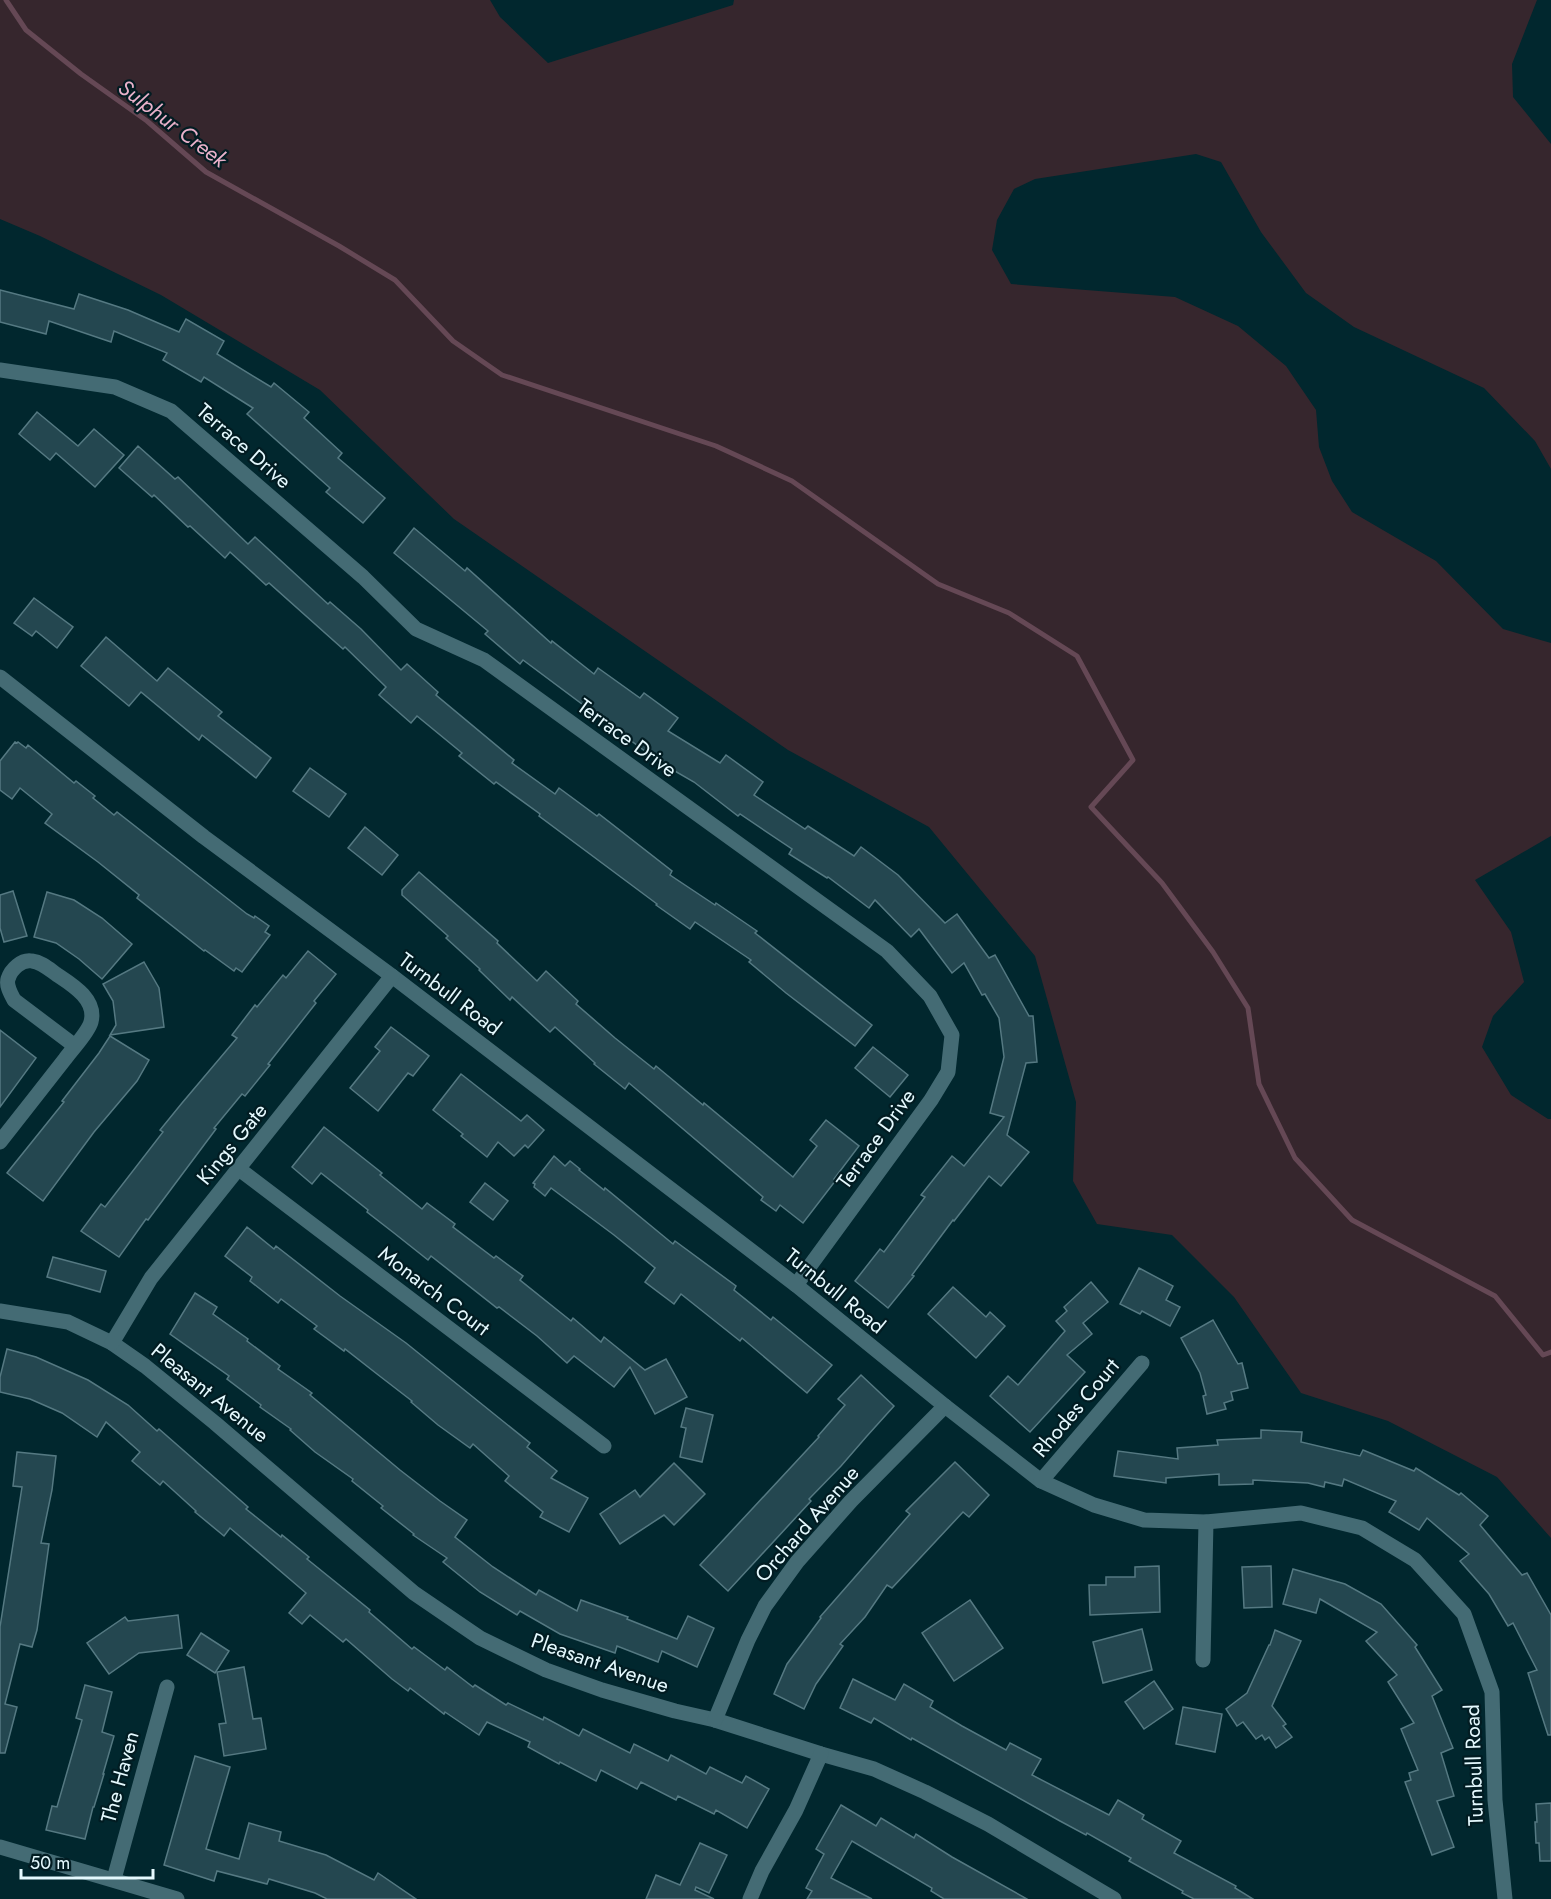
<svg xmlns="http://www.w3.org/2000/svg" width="1551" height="1899" font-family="Jost,sans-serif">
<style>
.green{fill:#36262d}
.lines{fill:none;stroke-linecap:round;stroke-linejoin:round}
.stream{stroke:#654855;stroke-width:5}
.building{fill:#244750;stroke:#557982;stroke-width:1.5}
.minor{stroke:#446b74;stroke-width:15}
.labels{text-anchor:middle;stroke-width:4.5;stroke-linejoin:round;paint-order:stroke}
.street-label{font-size:21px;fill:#e5f9fe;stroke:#021c22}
.water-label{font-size:22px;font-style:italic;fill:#e9b1ca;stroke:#021c22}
</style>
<rect width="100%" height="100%" fill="#01272e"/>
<path class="green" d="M0 0H490L500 17 548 63 733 5 734 0H1537L1512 64 1513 97 1551 144V469L1535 441 1484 388 1354 327 1306 293 1261 232 1221 162 1196 154 1035 179 1014 189 997 220 992 250 1011 284 1175 297 1238 326 1286 366 1316 410 1319 447 1332 481 1352 512 1436 561 1503 629 1551 643V836L1475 880 1511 932 1524 982 1493 1016 1482 1047 1511 1095 1548 1119H1551V1538L1497 1477 1388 1421 1301 1393 1234 1297 1172 1235 1097 1224 1073 1181 1076 1102 1035 956 929 827 788 750 454 519 320 390 161 295 40 236 0 219Z"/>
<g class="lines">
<path class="stream" d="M6 0 26 30 81 74 147 121 206 172 339 246 395 280 453 341 502 375 716 446 792 481 938 584 1009 613 1077 656 1133 760 1091 807 1162 883 1213 952 1248 1008 1259 1084 1295 1158 1352 1220 1495 1296 1543 1355 1551 1352"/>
</g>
<g class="building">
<path d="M0 290 74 309 79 294 128 310 179 332 186 319 224 341 217 354 271 387 274 383 309 412 304 418 342 453 338 458 385 498 363 523 326 492 330 488 247 414 253 408 204 377 201 382 163 360 167 353 114 331 111 342 49 321 46 334 0 322Z"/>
<path d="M37 412 78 446 94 429 124 455 95 487 56 453 50 460 19 434Z"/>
<path d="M138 446 175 479 178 477 248 544 255 537 328 604 330 602 361 629 401 670 407 664 438 692 436 695 514 760 512 763 555 794 559 788 597 816 599 814 672 871 670 875 715 905 716 903 757 931 755 933 872 1025 855 1046 786 993 749 962 751 960 695 922 690 929 656 905 657 904 539 816 540 814 496 782 494 784 459 756 462 753 417 716 411 723 379 695 386 687 345 647 343 649 269 583 266 585 230 552 225 558 190 526 188 527 154 495 152 497 119 468Z"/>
<path d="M414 528 465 571 467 568 551 643 552 641 594 674 598 668 640 698 644 693 678 718 668 731 720 763 726 755 763 782 754 795 805 829 808 826 854 856 861 847 898 875 945 923 957 914 989 958 995 955 1029 1016H1033L1037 1062 1026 1063 1007 1135 1029 1152 1001 1186 989 1176 954 1221 953 1220 912 1275 914 1276 888 1308 855 1281 880 1249 884 1252 925 1197 921 1195 952 1156 964 1166 1004 1117 990 1113 1004 1057 999 1018 985 994 982 995 964 963 952 973 919 929 911 937 875 900 869 908 828 877 827 878 789 854 792 849 740 814 738 816 694 782 661 763 523 660 520 664 485 634 488 631 394 553Z"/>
<path d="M34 598 73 627 57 648 36 631 32 636 14 623Z"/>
<path d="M106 637 157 681 168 668 222 712 218 716 271 758 256 778 202 735 199 740 141 692 129 706 81 666Z"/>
<path d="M15 742 17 743 18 742 26 748 28 745 74 783 76 781 95 796 93 798 114 815 117 812 247 914 254 918 255 916 269 926 265 932 270 935 242 972 236 968 234 971 205 950 204 951 137 898 139 895 98 862 45 823 52 814 20 788 12 799 0 790V761Z"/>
<path d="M310 768 346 794 329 817 293 791Z"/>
<path d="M365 827 398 855 382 875 348 848Z"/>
<path d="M419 872 498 941 497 943 537 981 546 971 578 1001 576 1004 615 1038 654 1069 656 1066 703 1105 704 1103 793 1177 817 1146 810 1140 826 1120 859 1146 834 1179 836 1180 803 1223 780 1205 776 1211 761 1200 763 1197 629 1083 625 1089 594 1064 595 1063 555 1027 550 1032 512 997 510 1000 479 970 480 969 446 938 448 936 402 895V890Z"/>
<path d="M13 891 27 936 4 942 0 928V895Z"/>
<path d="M47 892 74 900 102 918 132 944 102 979 79 959 56 943 34 937Z"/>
<path d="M308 951 336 974 314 1001 316 1003 268 1064 270 1065 245 1096 242 1094 214 1128 216 1129 148 1220 146 1219 119 1257 81 1231 101 1204 105 1207 163 1132 160 1130 182 1103 237 1038 232 1035 255 1005 257 1007 283 975 286 978Z"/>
<path d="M144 962 159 988 164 1027 110 1035 116 1025 113 1001 103 984Z"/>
<path d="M391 1027 429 1056 413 1076 408 1073 378 1111 350 1088 380 1051 375 1047Z"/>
<path d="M0 1030 36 1058 0 1107Z"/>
<path d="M110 1036 149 1060 137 1081 94 1132 43 1201 7 1173 64 1102 62 1101 99 1053Z"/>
<path d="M873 1047 908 1075 890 1097 855 1068Z"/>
<path d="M461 1074 521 1121 527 1115 544 1130 528 1148 525 1145 514 1156 498 1142 487 1157 461 1136 463 1134 433 1110Z"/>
<path d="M324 1127 382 1173 380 1175 422 1209 427 1203 455 1224 453 1227 494 1258 496 1256 523 1276 520 1280 571 1321 573 1318 601 1342 604 1337 645 1370 666 1359 687 1397 655 1414 630 1367 614 1387 574 1356 567 1363 537 1336 499 1307 497 1308 431 1256 428 1260 394 1233 367 1212 368 1210 321 1173 312 1184 292 1167Z"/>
<path d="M554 1156 565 1166 570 1161 580 1169 579 1170 604 1190 605 1188 673 1244 675 1241 736 1286 734 1290 771 1320 773 1317 832 1365 807 1393 742 1338 740 1341 681 1294 674 1304 645 1282 655 1268 614 1235 551 1188 545 1196 534 1187 535 1184 533 1183Z"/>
<path d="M485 1183 508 1201 493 1220 470 1202Z"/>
<path d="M247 1227 274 1249 276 1246 340 1296 406 1343 530 1443 527 1447 557 1471 551 1478 588 1498 569 1532 540 1517 543 1512 505 1481 509 1476 473 1444 470 1448 438 1425 411 1402 412 1401 377 1374 345 1349 344 1351 314 1329 317 1326 281 1299 278 1303 250 1281 252 1277 225 1256Z"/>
<path d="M53 1257 106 1271 100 1292 47 1277Z"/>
<path d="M1139 1268 1173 1286 1166 1300 1180 1307 1170 1326 1142 1311 1140 1314 1120 1304Z"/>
<path d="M1091 1282 1108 1302 1083 1323 1092 1334 1067 1355 1085 1372 1030 1432 990 1396 1008 1376 1018 1385 1065 1331 1056 1321 1067 1311 1064 1307Z"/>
<path d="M953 1287 986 1317 990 1312 1005 1326 976 1358 928 1314Z"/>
<path d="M195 1293 217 1307 213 1314 248 1339 247 1341 280 1366 278 1369 312 1393 310 1395 400 1470 440 1501 467 1520 455 1537 493 1567 536 1595 539 1590 577 1611 581 1600 628 1617 627 1619 677 1639 688 1616 714 1628 697 1667 662 1651 658 1662 617 1646 615 1653 560 1634 520 1611 517 1615 480 1592 443 1562 447 1558 413 1535 414 1534 381 1508 383 1506 352 1481 353 1479 315 1452 290 1430 291 1429 260 1407 261 1405 227 1379 229 1376 170 1334Z"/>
<path d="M1213 1320 1238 1364 1242 1363 1248 1388 1231 1392 1233 1400 1224 1403 1226 1409 1207 1414 1203 1396 1206 1395 1200 1373 1181 1338Z"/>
<path d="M7 1349 36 1357 88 1380 128 1405 157 1431 159 1429 248 1507 246 1509 281 1537 282 1535 309 1557 307 1559 370 1610 369 1612 412 1649 414 1647 445 1670 447 1667 473 1687 475 1685 506 1705 508 1703 543 1720 544 1717 579 1736 583 1729 630 1753 634 1744 668 1761 671 1755 706 1774 710 1767 742 1783 746 1776 769 1789 747 1828 716 1810 714 1814 678 1796 676 1800 641 1782 637 1789 601 1770 596 1781 560 1762 559 1764 528 1747 530 1742 487 1722 479 1735 445 1712 444 1714 410 1688 408 1691 392 1679 346 1639 343 1642 310 1615 302 1624 289 1613 306 1593 230 1528 224 1536 195 1512 196 1511 163 1481 160 1485 132 1461 140 1452 106 1422 97 1437 62 1413 30 1399 0 1392V1377Z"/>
<path d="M861 1375 894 1406 867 1436 841 1466 809 1499 811 1501 728 1591 700 1565 819 1437 818 1436 845 1405 838 1399Z"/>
<path d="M686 1408 713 1415 702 1462 680 1457 686 1428 681 1427Z"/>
<path d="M1261 1430 1302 1432 1301 1442 1360 1456 1363 1450 1414 1471 1416 1468 1459 1495 1461 1493 1488 1516 1480 1525 1522 1575 1527 1573 1551 1615V1735H1548L1528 1673 1537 1670 1513 1623 1508 1626 1489 1594 1460 1561 1469 1554 1427 1518 1419 1530 1389 1512 1396 1501 1344 1479 1342 1486 1325 1482 1324 1487 1308 1483 1253 1480V1484L1219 1485V1474L1166 1478V1483L1114 1476 1118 1451 1178 1459 1177 1448 1218 1445 1217 1440 1261 1438Z"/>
<path d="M17 1452 56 1456 52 1490 41 1543 49 1544 37 1630 32 1647 20 1644 5 1704 17 1707 5 1753H0V1627L22 1487 13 1486Z"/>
<path d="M955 1462 989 1495 969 1517 963 1512 892 1588 887 1585 865 1617 840 1644 843 1646 816 1684 804 1709 774 1694 787 1664 821 1618 820 1617 910 1514 906 1511Z"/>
<path d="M674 1463 705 1494 674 1525 664 1515 620 1544 600 1514 635 1490 640 1497Z"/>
<path d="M1159 1566 1160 1612 1090 1615 1089 1585H1106V1577H1135V1567Z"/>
<path d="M1271 1566 1272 1607 1244 1608 1242 1567Z"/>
<path d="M1293 1569 1345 1584 1381 1604 1417 1645 1415 1647 1442 1690 1432 1696 1453 1748 1441 1753 1454 1796 1437 1801 1454 1847 1432 1855 1405 1782 1411 1780 1409 1773 1418 1770 1401 1729 1414 1723 1388 1682 1397 1675 1366 1641 1377 1632 1320 1599 1316 1613 1283 1604Z"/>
<path d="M970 1600 1003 1648 954 1681 922 1633Z"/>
<path d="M178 1615 182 1648 139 1653 109 1674 87 1643 125 1617 128 1621Z"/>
<path d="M1142 1629 1152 1670 1103 1683 1093 1642Z"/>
<path d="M1275 1630 1301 1641 1272 1706 1286 1724 1283 1726 1292 1737 1276 1748 1269 1737 1265 1740 1262 1735 1256 1739 1243 1722 1237 1726 1226 1709 1247 1693 1269 1645H1270Z"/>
<path d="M201 1633 229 1651 215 1673 187 1655Z"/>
<path d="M244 1667 253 1719 261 1718 266 1749 224 1756 219 1724 226 1723 217 1672Z"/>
<path d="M853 1679 895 1700 904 1684 933 1701 930 1707 962 1726 1006 1750 1010 1743 1041 1759 1032 1775 1109 1815 1118 1800 1144 1815 1142 1819 1181 1841 1174 1853 1236 1886 1235 1888 1253 1899H1194L1182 1893 1183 1891 1129 1861 1131 1858 1087 1833 1086 1835 1060 1821 912 1738 911 1740 874 1718 871 1723 840 1708Z"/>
<path d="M1154 1681 1173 1709 1144 1729 1125 1702Z"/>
<path d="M85 1685 112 1692 102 1732 114 1736 103 1774H104L94 1807H93L85 1839 46 1830 52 1806 57 1807 82 1720 76 1718Z"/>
<path d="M1183 1707 1222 1714 1215 1752 1176 1744Z"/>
<path d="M195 1756 230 1767 206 1849 239 1859 249 1823 281 1832 279 1841 326 1855 374 1880 378 1873 416 1899H327L315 1893 269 1879 267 1884 217 1871 214 1881 164 1865Z"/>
<path d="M1551 1803V1861H1540L1539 1843H1536L1535 1822H1537L1536 1804Z"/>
<path d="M841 1805 876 1826 881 1818 914 1838 916 1834 952 1857 1027 1899H944L931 1891 932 1888 852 1841 831 1878 872 1899H807L812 1891 806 1888 824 1854 816 1849Z"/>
<path d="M700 1843 727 1855 709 1893 696 1887 695 1890 714 1899H646L656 1875 680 1885Z"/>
</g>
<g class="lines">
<g class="minor">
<path d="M0 370 115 387 171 411 363 577 416 629 484 660 887 951 930 996 952 1035 948 1072 931 1100 796 1285"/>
<path d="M0 677 204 837 392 976 796 1285 945 1406 1041 1481 1094 1505 1144 1520 1206 1522 1301 1513 1362 1528 1415 1560 1464 1614 1492 1692 1495 1800 1505 1899"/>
<path d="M0 1142C22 1114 43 1087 65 1059 72 1049 88 1033 91 1022 97 999 71 984 56 974 49 969 41 962 32 961 22 959 11 969 8 979 6 986 11 994 14 1000L75 1046"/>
<path d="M239 1169 604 1446"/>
<path d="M0 1311 68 1322 112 1343 145 1366 215 1423 414 1593 480 1638 546 1670 602 1690 675 1711 715 1720 821 1754 874 1769 925 1792 988 1824 1114 1899"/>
<path d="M112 1343 151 1278 392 976"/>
<path d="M1041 1481 1142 1363"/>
<path d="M1203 1660 1206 1522"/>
<path d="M715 1720 748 1640 765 1606 797 1562 851 1501 945 1406"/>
<path d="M0 1847 177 1899"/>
<path d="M114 1879 167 1687"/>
<path d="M750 1899 762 1871 796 1810 821 1754"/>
</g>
</g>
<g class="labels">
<g class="street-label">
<text transform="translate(244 446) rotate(41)" y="7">Terrace Drive</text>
<text transform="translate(627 738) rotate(36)" y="7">Terrace Drive</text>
<text transform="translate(450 994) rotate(37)" y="7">Turnbull Road</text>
<text transform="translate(876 1139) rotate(-54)" y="7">Terrace Drive</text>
<text transform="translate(232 1144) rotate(-51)" y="7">Kings Gate</text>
<text transform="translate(434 1291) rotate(37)" y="7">Monarch Court</text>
<text transform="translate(835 1291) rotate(39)" y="7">Turnbull Road</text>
<text transform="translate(210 1393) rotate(39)" y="7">Pleasant Avenue</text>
<text transform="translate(1076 1408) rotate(-50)" y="7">Rhodes Court</text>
<text transform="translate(807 1524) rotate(-49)" y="7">Orchard Avenue</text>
<text transform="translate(600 1663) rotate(19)" y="7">Pleasant Avenue</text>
<text transform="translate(1474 1765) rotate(-92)" y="7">Turnbull Road</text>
<text transform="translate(120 1777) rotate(-75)" y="7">The Haven</text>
</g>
<g class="water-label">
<text transform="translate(173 123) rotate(37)" y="8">Sulphur Creek</text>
</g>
</g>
<path d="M21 1869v9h132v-9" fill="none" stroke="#e5f9fe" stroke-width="3"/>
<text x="30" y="1869" font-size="18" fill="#e5f9fe" stroke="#021c22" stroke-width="4.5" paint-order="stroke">50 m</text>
</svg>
